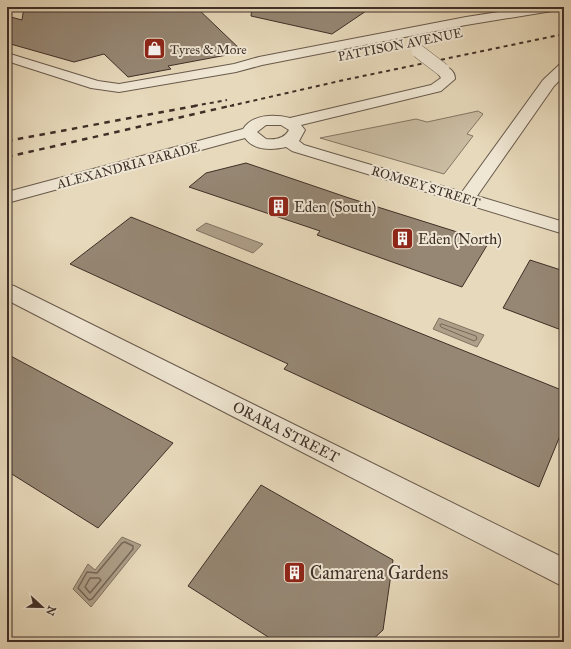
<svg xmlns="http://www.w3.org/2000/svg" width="571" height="649" font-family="'IM FELL Great Primer',serif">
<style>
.green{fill:#cabca2;stroke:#847664}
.water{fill:#ae9f89;stroke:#817262}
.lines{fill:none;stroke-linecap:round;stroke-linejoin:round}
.shore-far1{stroke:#766758;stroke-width:1}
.shore{stroke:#766758;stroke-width:1.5}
.building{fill:#968774;stroke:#3e2f27}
.minor-casing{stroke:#685a4c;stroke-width:2}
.minor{fill:#efe6d3;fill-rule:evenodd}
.rail-far1{stroke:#3e2f27;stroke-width:2;stroke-dasharray:4 4;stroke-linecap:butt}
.rail{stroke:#3e2f27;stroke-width:2.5;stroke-dasharray:5.5 5.5;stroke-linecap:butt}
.minor-bridge-casing{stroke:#685a4c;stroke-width:14;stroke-linecap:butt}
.minor-bridge{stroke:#efe6d3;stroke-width:13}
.labels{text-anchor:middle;stroke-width:4;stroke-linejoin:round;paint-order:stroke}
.far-street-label{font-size:13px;fill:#3e2f27;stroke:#efe6d3}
.far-poi-label{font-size:13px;fill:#3e2f27;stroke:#efe6d3;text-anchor:start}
.poi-label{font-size:15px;fill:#3e2f27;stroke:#efe6d3;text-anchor:start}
.street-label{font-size:15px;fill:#3e2f27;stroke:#efe6d3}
.near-poi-label{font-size:18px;fill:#3e2f27;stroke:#efe6d3;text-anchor:start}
</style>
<rect width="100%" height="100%" fill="#e7d9bb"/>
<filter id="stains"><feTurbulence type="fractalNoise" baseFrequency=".005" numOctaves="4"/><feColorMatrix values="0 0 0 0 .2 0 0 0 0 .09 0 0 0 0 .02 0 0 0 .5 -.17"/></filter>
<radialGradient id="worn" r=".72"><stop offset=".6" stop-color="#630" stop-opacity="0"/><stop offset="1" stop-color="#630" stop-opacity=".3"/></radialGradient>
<path class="green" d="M478 111 483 114 467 134 473 136 444 174 320 138 416 119 427 122Z"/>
<g class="water">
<path d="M206 223 263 244 253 253 196 230Z"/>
<path d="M439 318 484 335 477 347 433 329Z"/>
<path d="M122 537 141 545 91 607 73 589 88 564 95 570Z"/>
</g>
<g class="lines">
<path class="shore-far1" d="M442 324 476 336 477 339 474 341 441 327 440 325Z"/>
<g class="shore">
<path d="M125 542 133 546V549L92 599 89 600 78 588 87 572 97 573 122 543Z"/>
<path d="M90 578H99L101 580 90 593 85 587Z"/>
</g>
</g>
<g class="building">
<path d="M24 7H196L243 52 168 66 171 69 128 77 104 54 74 62 7 43V16L22 20Z"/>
<path d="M252 7H372L332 34 251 16Z"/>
<path d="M246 163 349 198 489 242 462 287 317 235 320 231 189 187 206 173Z"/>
<path d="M131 217 564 391V426L539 487 284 369 288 364 70 264Z"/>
<path d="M530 260 564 271V331L503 308Z"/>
<path d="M7 354 173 443 98 528 7 471Z"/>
<path d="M261 485 393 560 383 630 370 642H276L188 586Z"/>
</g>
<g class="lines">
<defs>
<g id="minor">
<path d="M530 7H558L552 11 466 25 262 65 236 72 119 92 91 88 7 61V53L98 81 119 84 234 64 259 57 466 17Z"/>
<path d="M564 64V76L554 86 477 196 564 222V234L292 151 286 147C273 150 254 151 245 138L7 203V192L243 129C253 114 274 114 290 118L431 85 441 78 436 70 438 67C447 65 455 70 455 79L441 91 301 125 305 130 299 141 304 145 462 192 543 80 559 65ZM266 125H281L289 130C284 139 275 140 266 139L257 132Z"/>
<path d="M7 284 14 286 564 558V587L7 300Z"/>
</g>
</defs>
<use href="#minor" class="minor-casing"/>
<use href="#minor" class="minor"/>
<g class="rail-far1">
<path d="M194 106 227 100"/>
<path d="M230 106 344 80 564 34"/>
</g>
<g class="rail">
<path d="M7 141 200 105"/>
<path d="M7 157 234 105"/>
</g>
<defs>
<path id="minor-bridge" d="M418 51 443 70"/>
</defs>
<use href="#minor-bridge" class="minor-bridge-casing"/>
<use href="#minor-bridge" class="minor-bridge"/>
</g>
<defs>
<symbol id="shop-square" viewBox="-11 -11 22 22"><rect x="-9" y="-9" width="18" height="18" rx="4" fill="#8f2418" stroke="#efe6d3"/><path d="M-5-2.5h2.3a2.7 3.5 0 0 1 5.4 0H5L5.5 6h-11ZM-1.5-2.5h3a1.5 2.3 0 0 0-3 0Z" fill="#fff"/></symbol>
<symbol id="building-square" viewBox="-11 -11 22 22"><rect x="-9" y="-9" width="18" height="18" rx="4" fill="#8f2418" stroke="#efe6d3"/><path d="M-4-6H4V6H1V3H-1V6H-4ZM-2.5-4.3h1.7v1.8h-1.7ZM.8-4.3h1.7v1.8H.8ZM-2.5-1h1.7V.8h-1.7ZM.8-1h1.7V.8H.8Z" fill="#fff"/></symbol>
</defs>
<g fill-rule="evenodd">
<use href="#shop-square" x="142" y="36" width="25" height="25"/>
<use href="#building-square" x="266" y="194" width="25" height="25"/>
<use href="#building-square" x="390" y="226" width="25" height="25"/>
<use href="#building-square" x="282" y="560" width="25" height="25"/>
</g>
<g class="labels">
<g class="far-street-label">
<text transform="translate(400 44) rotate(-11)" y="5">PATTISON AVENUE</text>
<text transform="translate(128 165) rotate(-15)" y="5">ALEXANDRIA PARADE</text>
<text transform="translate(426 186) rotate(17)" y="5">ROMSEY STREET</text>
</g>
<g class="far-poi-label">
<text x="170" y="54">Tyres &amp; More</text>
</g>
<g class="poi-label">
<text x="294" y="212">Eden (South)</text>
<text x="418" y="244">Eden (North)</text>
</g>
<g class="street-label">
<text transform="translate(286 432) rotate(27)" y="5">ORARA STREET</text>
</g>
<g class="near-poi-label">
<text x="310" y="579">Camarena Gardens</text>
</g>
</g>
<rect width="571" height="649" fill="none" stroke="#e7d9bb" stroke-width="24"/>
<rect x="8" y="8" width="555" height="633" fill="none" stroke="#3e2f27" stroke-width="2"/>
<rect x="12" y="12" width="547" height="625" fill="none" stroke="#3e2f27"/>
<g transform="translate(42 607) rotate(112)" stroke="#efe6d3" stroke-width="3" paint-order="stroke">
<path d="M0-3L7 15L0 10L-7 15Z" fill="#3e2f27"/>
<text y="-6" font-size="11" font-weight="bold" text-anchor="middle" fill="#3e2f27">N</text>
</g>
<rect width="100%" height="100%" filter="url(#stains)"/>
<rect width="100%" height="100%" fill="url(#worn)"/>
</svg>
